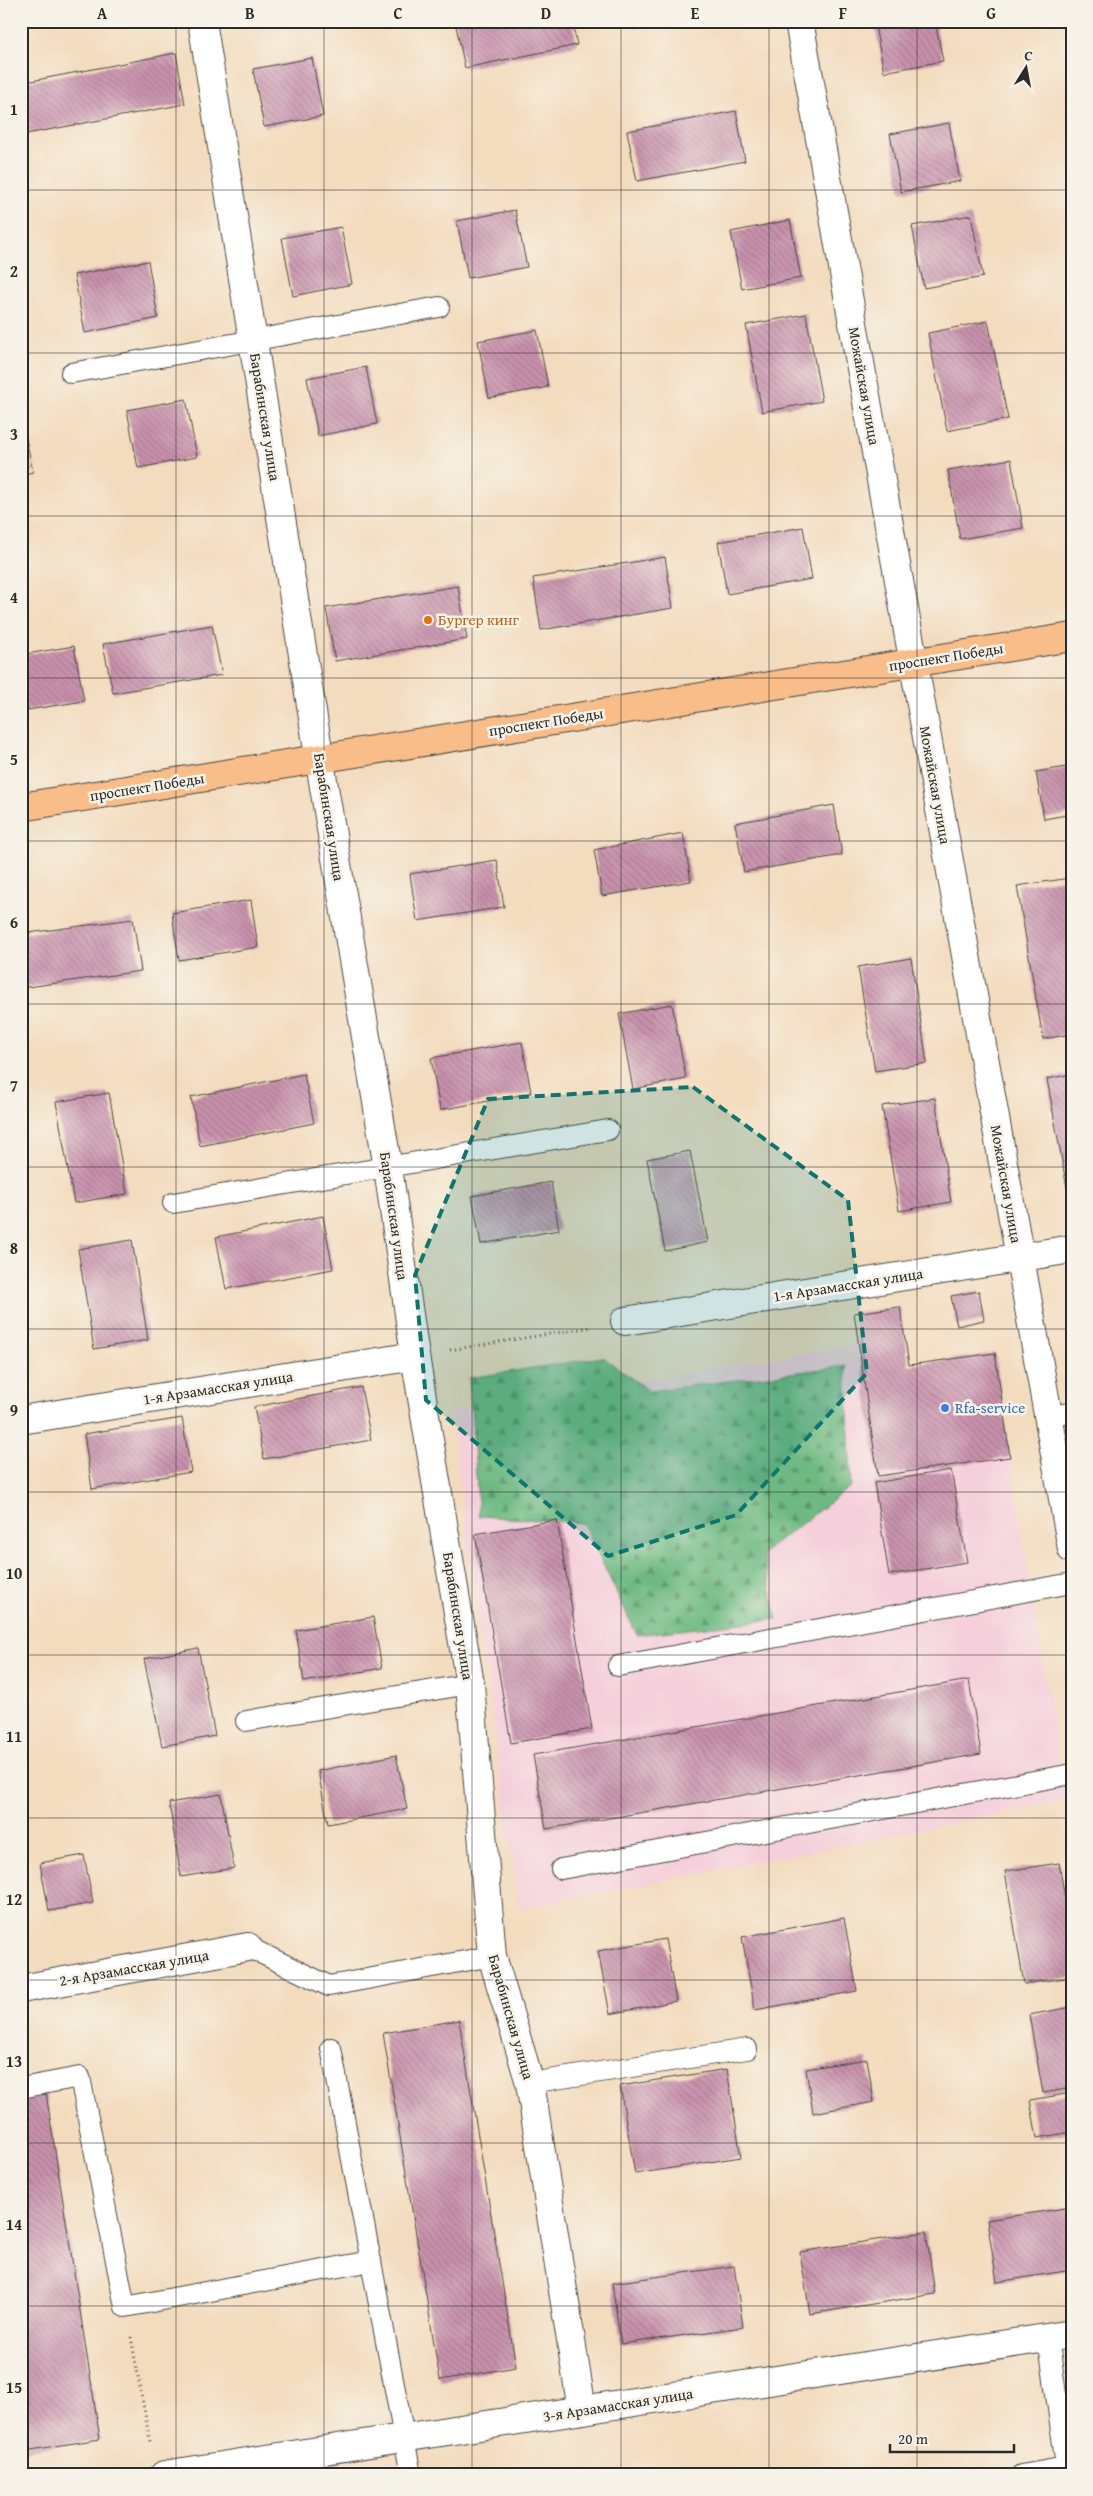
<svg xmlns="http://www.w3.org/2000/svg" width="1093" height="2496" font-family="'Gentium Book Plus',serif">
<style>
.built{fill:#f5cfdb}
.forest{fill:url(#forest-firs);stroke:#4c7256}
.building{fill:url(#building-back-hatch)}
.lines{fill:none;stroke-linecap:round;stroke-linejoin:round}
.service-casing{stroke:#494541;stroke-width:22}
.minor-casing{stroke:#494541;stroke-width:30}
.primary-casing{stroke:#494541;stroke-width:30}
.path{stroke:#494541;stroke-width:3;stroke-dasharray:1 4;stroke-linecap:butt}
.service{stroke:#fff;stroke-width:20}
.minor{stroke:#fff;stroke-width:28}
.primary{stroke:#f8bd89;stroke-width:28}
.marked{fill:#0f766e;fill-opacity:0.2;stroke:#0f766e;stroke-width:4;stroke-dasharray:10 6;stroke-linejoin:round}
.grid{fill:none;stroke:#2b2b2b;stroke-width:1;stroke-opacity:0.55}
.food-dot{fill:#e8710a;stroke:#f7f3e8;stroke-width:2}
.shop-dot{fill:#3f7fe0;stroke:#f7f3e8;stroke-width:2}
.labels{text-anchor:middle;stroke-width:5;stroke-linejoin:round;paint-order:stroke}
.street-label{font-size:15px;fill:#2b2b2b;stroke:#f7f3e8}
.food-label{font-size:15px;fill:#c56008;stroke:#f7f3e8;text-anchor:start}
.shop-label{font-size:15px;fill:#366cbe;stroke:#f7f3e8;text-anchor:start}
.neatline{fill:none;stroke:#2b2b2b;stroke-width:2}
.grid-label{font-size:16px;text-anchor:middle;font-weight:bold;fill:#2b2b2b}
</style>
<defs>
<pattern id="forest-firs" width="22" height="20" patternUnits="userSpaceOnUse" patternTransform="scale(1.25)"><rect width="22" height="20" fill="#6eba82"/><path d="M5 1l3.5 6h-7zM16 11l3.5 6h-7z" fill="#5b976b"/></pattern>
<pattern id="building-back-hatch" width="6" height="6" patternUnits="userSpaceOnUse" patternTransform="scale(1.25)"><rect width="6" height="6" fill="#c992ad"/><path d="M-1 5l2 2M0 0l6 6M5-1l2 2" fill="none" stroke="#a3778d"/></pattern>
</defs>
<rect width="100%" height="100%" fill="#f7f3e8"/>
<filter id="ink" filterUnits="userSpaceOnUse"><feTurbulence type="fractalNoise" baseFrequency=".02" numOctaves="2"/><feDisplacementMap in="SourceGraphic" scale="10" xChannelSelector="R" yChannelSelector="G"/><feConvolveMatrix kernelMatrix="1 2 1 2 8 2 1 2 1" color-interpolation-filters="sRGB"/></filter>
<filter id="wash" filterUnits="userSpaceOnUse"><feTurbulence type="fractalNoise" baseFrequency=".0096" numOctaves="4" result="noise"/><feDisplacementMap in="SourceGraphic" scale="20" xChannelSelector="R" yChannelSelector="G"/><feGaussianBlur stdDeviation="1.12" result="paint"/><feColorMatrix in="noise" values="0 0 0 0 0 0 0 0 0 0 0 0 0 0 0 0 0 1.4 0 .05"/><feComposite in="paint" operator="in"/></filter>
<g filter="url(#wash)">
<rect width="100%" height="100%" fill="#f3dbbd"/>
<path class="built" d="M859 1344 878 1476 1010 1457 1065 1801 519 1909 450 1412Z"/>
<path class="forest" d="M603 1357 649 1391 846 1366 851 1486 763 1553 777 1619 637 1635 583 1523 479 1516 469 1378Z"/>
<g id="blocks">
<g class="building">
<path d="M455 21H572L577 45 465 68Z"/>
<path d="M633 21H666L667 22 635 28Z"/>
<path d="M874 21H935L943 61 884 72Z"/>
<path d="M176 53 185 104 21 135V83Z"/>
<path d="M312 58 323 116 264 127 253 69Z"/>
<path d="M736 111 745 161 637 181 627 131Z"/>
<path d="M949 123 960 181 901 192 890 134Z"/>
<path d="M515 210 527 267 468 278 457 221Z"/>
<path d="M971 215 983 277 924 288 912 226Z"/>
<path d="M790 220 801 278 742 289 731 232Z"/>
<path d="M341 227 352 284 293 296 282 238Z"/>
<path d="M148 261 158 318 85 333 74 275Z"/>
<path d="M806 314 822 401 762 412 746 325Z"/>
<path d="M988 321 1008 419 947 431 928 333Z"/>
<path d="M537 330 548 387 489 398 478 341Z"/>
<path d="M366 367 377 424 318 436 307 378Z"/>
<path d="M186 399 197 457 138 468 127 410Z"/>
<path d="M21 414 33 472 21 475Z"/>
<path d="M1011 459 1023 528 960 539 948 470Z"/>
<path d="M803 527 812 579 727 594 718 542Z"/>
<path d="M665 557 673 608 541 630 533 578Z"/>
<path d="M458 586 467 639 335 661 326 608Z"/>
<path d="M212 625 222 675 113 693 103 644Z"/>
<path d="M74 646 84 701 21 711V655Z"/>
<path d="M1072 766V814L1044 819 1036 772Z"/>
<path d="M834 805 842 855 744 872 735 823Z"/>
<path d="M683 833 691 881 602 896 594 850Z"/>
<path d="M497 860 504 907 417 921 410 874Z"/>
<path d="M1070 878 1072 1034 1043 1039 1017 886Z"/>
<path d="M251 900 258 947 179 960 172 913Z"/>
<path d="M133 919 141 971 21 988V934Z"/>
<path d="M911 958 927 1063 875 1071 858 967Z"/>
<path d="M672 1004 686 1079 633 1089 619 1014Z"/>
<path d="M522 1042 531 1093 440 1110 431 1058Z"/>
<path d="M304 1074 314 1123 200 1146 191 1097Z"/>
<path d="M1072 1074V1187L1067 1188 1047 1079Z"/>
<path d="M109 1093 127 1194 74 1203 56 1102Z"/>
<path d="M935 1098 951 1202 899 1211 882 1106Z"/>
<path d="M690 1151 708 1242 665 1251 647 1159Z"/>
<path d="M551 1182 559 1230 481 1244 472 1196Z"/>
<path d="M323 1216 333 1269 226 1289 216 1237Z"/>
<path d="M132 1240 148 1340 94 1349 78 1249Z"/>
<path d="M979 1291 984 1320 957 1326 951 1296Z"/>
<path d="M900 1307 909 1365 995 1353 1010 1457 878 1476 854 1313Z"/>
<path d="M361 1387 371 1440 264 1459 254 1407Z"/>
<path d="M182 1418 191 1472 92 1489 84 1434Z"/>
<path d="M951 1470 967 1562 889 1575 874 1483Z"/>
<path d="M557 1520 592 1729 511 1743 475 1534Z"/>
<path d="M373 1617 382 1668 304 1682 296 1630Z"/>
<path d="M198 1648 215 1736 162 1746 144 1659Z"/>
<path d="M969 1680 981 1754 546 1829 533 1755Z"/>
<path d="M396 1755 407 1809 328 1824 318 1771Z"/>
<path d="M221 1794 234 1868 181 1877 169 1803Z"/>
<path d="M84 1855 93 1903 49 1911 40 1863Z"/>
<path d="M1059 1863 1072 1940V1977L1024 1984 1005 1871Z"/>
<path d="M844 1918 857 1991 755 2010 742 1937Z"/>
<path d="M665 1939 676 2001 610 2014 598 1951Z"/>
<path d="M1072 2007V2088L1043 2093 1029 2015Z"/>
<path d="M459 2020 516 2367 440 2380 383 2033Z"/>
<path d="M867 2059 874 2102 813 2113 806 2069Z"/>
<path d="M727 2069 741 2157 635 2174 620 2086Z"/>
<path d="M46 2093 100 2439 24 2451 21 2435V2097Z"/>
<path d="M1072 2093V2132L1037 2138 1030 2100Z"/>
<path d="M1072 2207V2270L997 2282 987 2220Z"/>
<path d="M926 2232 935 2294 810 2314 800 2252Z"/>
<path d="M734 2266 743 2327 621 2344 612 2283Z"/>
</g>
</g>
</g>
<g filter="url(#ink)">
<use href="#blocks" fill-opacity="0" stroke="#494541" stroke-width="1"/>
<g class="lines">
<defs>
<g id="service">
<path d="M71 373 439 307"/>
<path d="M173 1203 608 1130"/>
<path d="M1048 1416 1072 1413"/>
<path d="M618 1666 1072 1583"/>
<path d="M246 1721 470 1684"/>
<path d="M561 1869 1072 1774"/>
<path d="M248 1947 329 1986 492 1956"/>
<path d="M331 2048 411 2475"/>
<path d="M530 2083 747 2049"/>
<path d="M21 2088 80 2077 125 2307 371 2261"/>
<path d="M1048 2337 1066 2466"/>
<path d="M1021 2475 1072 2466"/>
</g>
<g id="minor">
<path d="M202 21 324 787 388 1168 415 1356 470 1684 492 1956 530 2083 582 2410"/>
<path d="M799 21 1072 1549"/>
<path d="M625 1321 1072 1249"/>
<path d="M21 1420 415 1356"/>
<path d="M21 1989 248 1947"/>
<path d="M164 2475 1072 2334"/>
</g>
<path id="primary" d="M21 807 1072 637"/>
</defs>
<use href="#service" class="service-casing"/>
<use href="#minor" class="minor-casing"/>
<use href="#primary" class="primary-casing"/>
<g class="path">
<path d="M21 24 37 21"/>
<path d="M450 1350 592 1327"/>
<path d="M131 2337 150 2442"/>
</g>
<use href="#service" class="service"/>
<use href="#minor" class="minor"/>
<use href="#primary" class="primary"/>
</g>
</g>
<path class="marked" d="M693 1087 848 1200 867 1373 736 1515 608 1556 426 1400 415 1275 488 1099Z"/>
<path class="grid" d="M176 21V2475M324 21V2475M472 21V2475M621 21V2475M769 21V2475M917 21V2475M21 190H1072M21 353H1072M21 516H1072M21 678H1072M21 841H1072M21 1004H1072M21 1167H1072M21 1329H1072M21 1492H1072M21 1655H1072M21 1818H1072M21 1980H1072M21 2143H1072M21 2306H1072"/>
<circle class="food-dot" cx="428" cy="620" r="5"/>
<circle class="shop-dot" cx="945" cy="1408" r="5"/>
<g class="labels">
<g class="street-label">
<text transform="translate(864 386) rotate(80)" y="5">Можайская улица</text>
<text transform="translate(265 417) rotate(81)" y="5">Барабинская улица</text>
<text transform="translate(946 657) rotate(-9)" y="5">проспект Победы</text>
<text transform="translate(546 722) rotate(-9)" y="5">проспект Победы</text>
<text transform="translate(935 785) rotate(80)" y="5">Можайская улица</text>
<text transform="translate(147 787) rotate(-9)" y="5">проспект Победы</text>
<text transform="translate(329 817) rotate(81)" y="5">Барабинская улица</text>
<text transform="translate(1006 1184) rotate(80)" y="5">Можайская улица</text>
<text transform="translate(394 1216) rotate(82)" y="5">Барабинская улица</text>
<text transform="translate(848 1285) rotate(-9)" y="5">1-я Арзамасская улица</text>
<text transform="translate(218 1388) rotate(-9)" y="5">1-я Арзамасская улица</text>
<text transform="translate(458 1616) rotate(81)" y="5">Барабинская улица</text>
<text transform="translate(134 1968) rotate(-10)" y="5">2-я Арзамасская улица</text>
<text transform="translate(511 2017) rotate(74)" y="5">Барабинская улица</text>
<text transform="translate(618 2405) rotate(-9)" y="5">3-я Арзамасская улица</text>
</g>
<g class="food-label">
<text x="438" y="625">Бургер кинг</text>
</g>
<g class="shop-label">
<text x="955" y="1413">Rfa-service</text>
</g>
</g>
<rect width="1093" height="2496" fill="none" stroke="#f7f3e8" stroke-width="55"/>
<g transform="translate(1026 68) rotate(11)" stroke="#f7f3e8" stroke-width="4" paint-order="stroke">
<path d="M0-4L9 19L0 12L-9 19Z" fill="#2b2b2b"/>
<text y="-8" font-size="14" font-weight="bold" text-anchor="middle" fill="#2b2b2b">С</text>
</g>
<path d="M890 2444v8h124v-8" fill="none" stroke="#2b2b2b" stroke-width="2.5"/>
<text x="898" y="2444" font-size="15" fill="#2b2b2b" stroke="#f7f3e8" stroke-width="4" paint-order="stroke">20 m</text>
<rect x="28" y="28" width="1038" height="2440" class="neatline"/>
<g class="grid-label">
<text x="102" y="19">A</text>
<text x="250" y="19">B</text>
<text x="398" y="19">C</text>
<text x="546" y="19">D</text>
<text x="695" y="19">E</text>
<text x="843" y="19">F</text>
<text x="991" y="19">G</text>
<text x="14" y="115">1</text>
<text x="14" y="277">2</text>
<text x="14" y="440">3</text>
<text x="14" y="603">4</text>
<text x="14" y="765">5</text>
<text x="14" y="928">6</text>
<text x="14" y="1091">7</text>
<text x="14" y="1254">8</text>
<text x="14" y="1416">9</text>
<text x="14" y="1579">10</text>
<text x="14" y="1742">11</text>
<text x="14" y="1905">12</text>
<text x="14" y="2067">13</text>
<text x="14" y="2230">14</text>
<text x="14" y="2393">15</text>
</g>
</svg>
